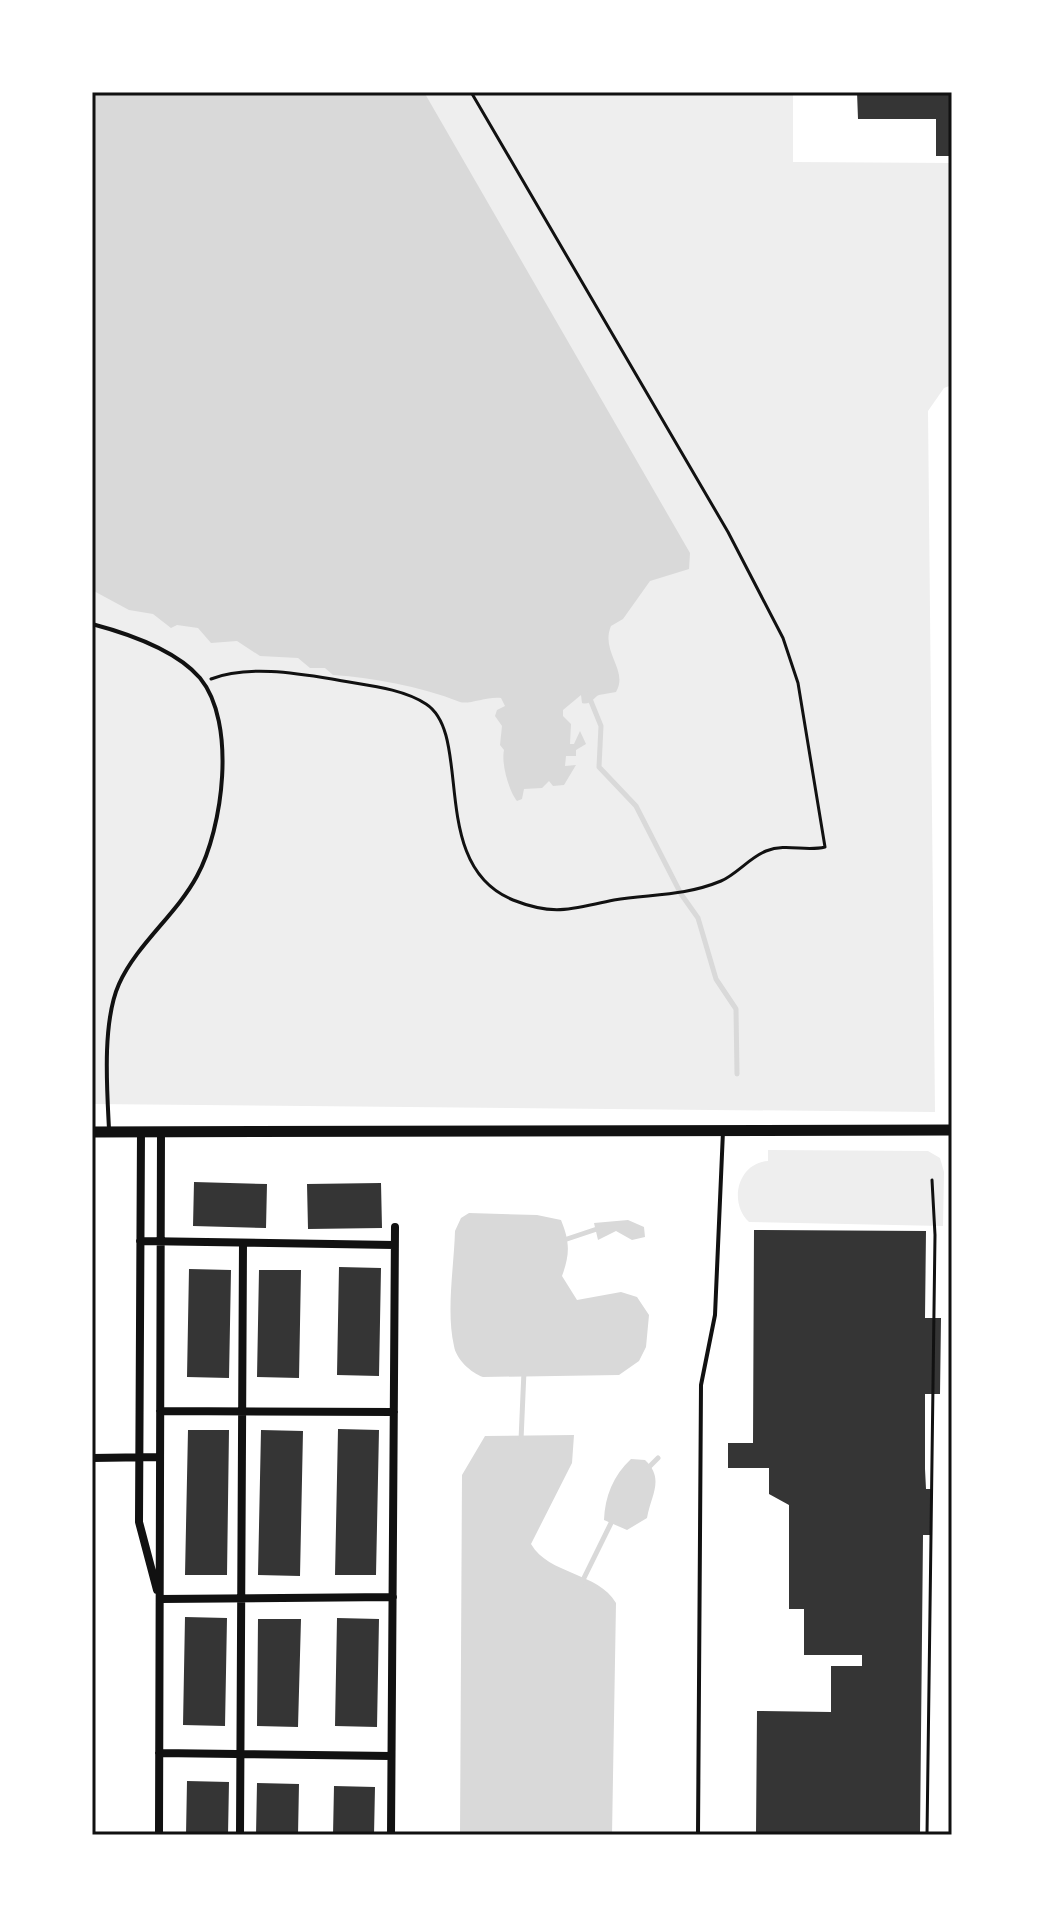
<svg xmlns="http://www.w3.org/2000/svg" width="1044" height="1927" font-family="'Fira Sans Condensed',sans-serif">
	<style>
		.green { fill: #eee }
		.water { fill: #d9d9d9 }
		.lines { fill: none; stroke-linecap: round; stroke-linejoin: round }
		.stream { stroke: #d9d9d9; stroke-width: 5 }
		.building { fill: #353535 }
		.path { stroke: #111; stroke-width: 3 }
		.service { stroke: #111; stroke-width: 4 }
		.minor { stroke: #111; stroke-width: 8 }
		.secondary { stroke: #111; stroke-width: 11 }
		.neatline { fill: none; stroke: #111; stroke-width: 3 }
	</style>
	<rect width="100%" height="100%" fill="#fff"/>
	<path class="green" d="M 92,92 L 793,92 L 793,162 L 952,163 L 952,385 L 944,388 L 928,411 L 935,1112 L 92,1104 Z
		M 768,1150 L 928,1151 L 940,1158 L 944,1172 L 943,1226 L 749,1222 C 728,1202 738,1163 768,1161 Z"/>
	<path class="water" d="M 92,92 L 424,92 L 690,553 L 689,569 L 650,581 L 623,619 L 611,626 C 600,652 629,670 616,692 L 599,695 C 594,697 590,706 582,703 L 581,695 L 563,710 L 563,716 L 571,724 L 570,744 L 574,744 L 580,731 L 586,744 L 576,750 L 576,756 L 566,756 L 565,766 L 576,765 L 564,785 L 553,786 L 549,781 L 542,788 L 524,789 L 522,799 L 517,801 C 509,791 501,764 504,750 L 500,745 L 502,726 L 495,716 L 497,710 L 505,706 L 501,698 C 488,696 468,705 460,702 C 419,686 375,678 333,675 L 325,668 L 310,668 L 298,658 L 260,656 L 237,641 L 211,643 L 198,628 L 177,625 L 171,628 L 153,614 L 129,610 L 92,590 Z
		M 469,1213 L 537,1215 L 561,1220 C 570,1242 570,1254 562,1276 L 577,1300 L 621,1292 L 637,1297 L 649,1315 L 646,1347 L 639,1361 L 619,1375 L 483,1377 C 471,1373 456,1359 454,1346 C 446,1311 454,1267 455,1231 L 461,1218 Z
		M 628,1220 L 644,1227 L 645,1237 L 632,1240 L 616,1231 L 598,1240 L 594,1223 Z
		M 574,1435 L 572,1463 L 531,1544 C 549,1575 598,1572 616,1603 L 612,1835 L 460,1835 L 462,1475 L 485,1436 Z
		M 631,1459 L 645,1460 C 665,1479 651,1495 647,1518 L 627,1530 L 604,1520 C 605,1496 613,1476 631,1459 Z"/>
	<g class="lines">
		<path class="stream" d="M 588,694 L 601,726 L 599,767 L 636,806 L 681,894 L 698,918 L 716,979 L 736,1009 L 737,1074
			M 564,1240 L 600,1228
			M 521,1440 L 524,1371
			M 648,1468 L 658,1458
			M 582,1582 L 613,1519"/>
	</g>
	<path class="building" d="M 857,92 L 952,92 L 952,156 L 936,156 L 936,119 L 858,119 Z
		M 194,1182 L 267,1184 L 266,1228 L 193,1226 Z
		M 381,1183 L 382,1228 L 308,1229 L 307,1184 Z
		M 754,1230 L 926,1231 L 925,1318 L 941,1318 L 940,1394 L 925,1394 L 925,1469 L 926,1489 L 931,1489 L 931,1535 L 923,1535 L 920,1835 L 756,1835 L 757,1711 L 831,1712 L 831,1666 L 862,1666 L 862,1655 L 804,1655 L 804,1609 L 789,1609 L 789,1505 L 769,1494 L 769,1468 L 728,1468 L 728,1443 L 753,1443 Z
		M 339,1267 L 381,1268 L 379,1376 L 337,1375 Z
		M 189,1269 L 231,1270 L 229,1378 L 187,1377 Z
		M 259,1270 L 301,1270 L 299,1378 L 257,1377 Z
		M 338,1429 L 379,1430 L 376,1575 L 335,1575 Z
		M 188,1430 L 229,1430 L 227,1575 L 185,1575 Z
		M 261,1430 L 303,1431 L 300,1576 L 258,1575 Z
		M 185,1617 L 227,1618 L 225,1726 L 183,1725 Z
		M 337,1618 L 379,1619 L 377,1727 L 335,1726 Z
		M 258,1619 L 301,1619 L 298,1727 L 257,1726 Z
		M 187,1781 L 229,1782 L 228,1835 L 186,1835 Z
		M 257,1783 L 299,1784 L 298,1835 L 256,1835 Z
		M 334,1786 L 375,1787 L 374,1835 L 333,1835 Z"/>
	<g class="lines">
		<path class="path" d="M 211,679 C 246,665 296,673 332,679 C 361,685 400,687 426,704 C 474,735 427,865 513,900 C 556,917 573,908 614,900 C 652,894 685,896 721,881 C 737,874 749,858 766,851 C 787,843 805,852 825,847 L 798,683 L 783,638 L 728,532 L 471,92
			M 927,1835 L 935,1235 L 932,1180"/>
		<path class="service" d="M 92,624 C 126,633 176,650 200,678 C 237,723 223,828 197,876 C 176,915 137,944 119,984 C 102,1022 107,1089 109,1129
			M 698,1835 L 701,1385 L 715,1315 L 723,1131"/>
		<path class="minor" d="M 141,1131 L 139,1522 L 157,1590
			M 140,1241 L 394,1245
			M 160,1411 L 394,1412
			M 92,1458 L 159,1457
			M 160,1599 L 393,1597
			M 159,1753 L 391,1756
			M 159,1835 L 161,1132
			M 240,1835 L 243,1243
			M 391,1835 L 395,1227"/>
		<path class="secondary" d="M 92,1132 L 952,1130"/>
	</g>
	<rect width="1044" height="1927" fill="none" stroke="#ffffff" stroke-width="188"/>
	<rect x="94" y="94" width="856" height="1739" class="neatline"/>
</svg>
